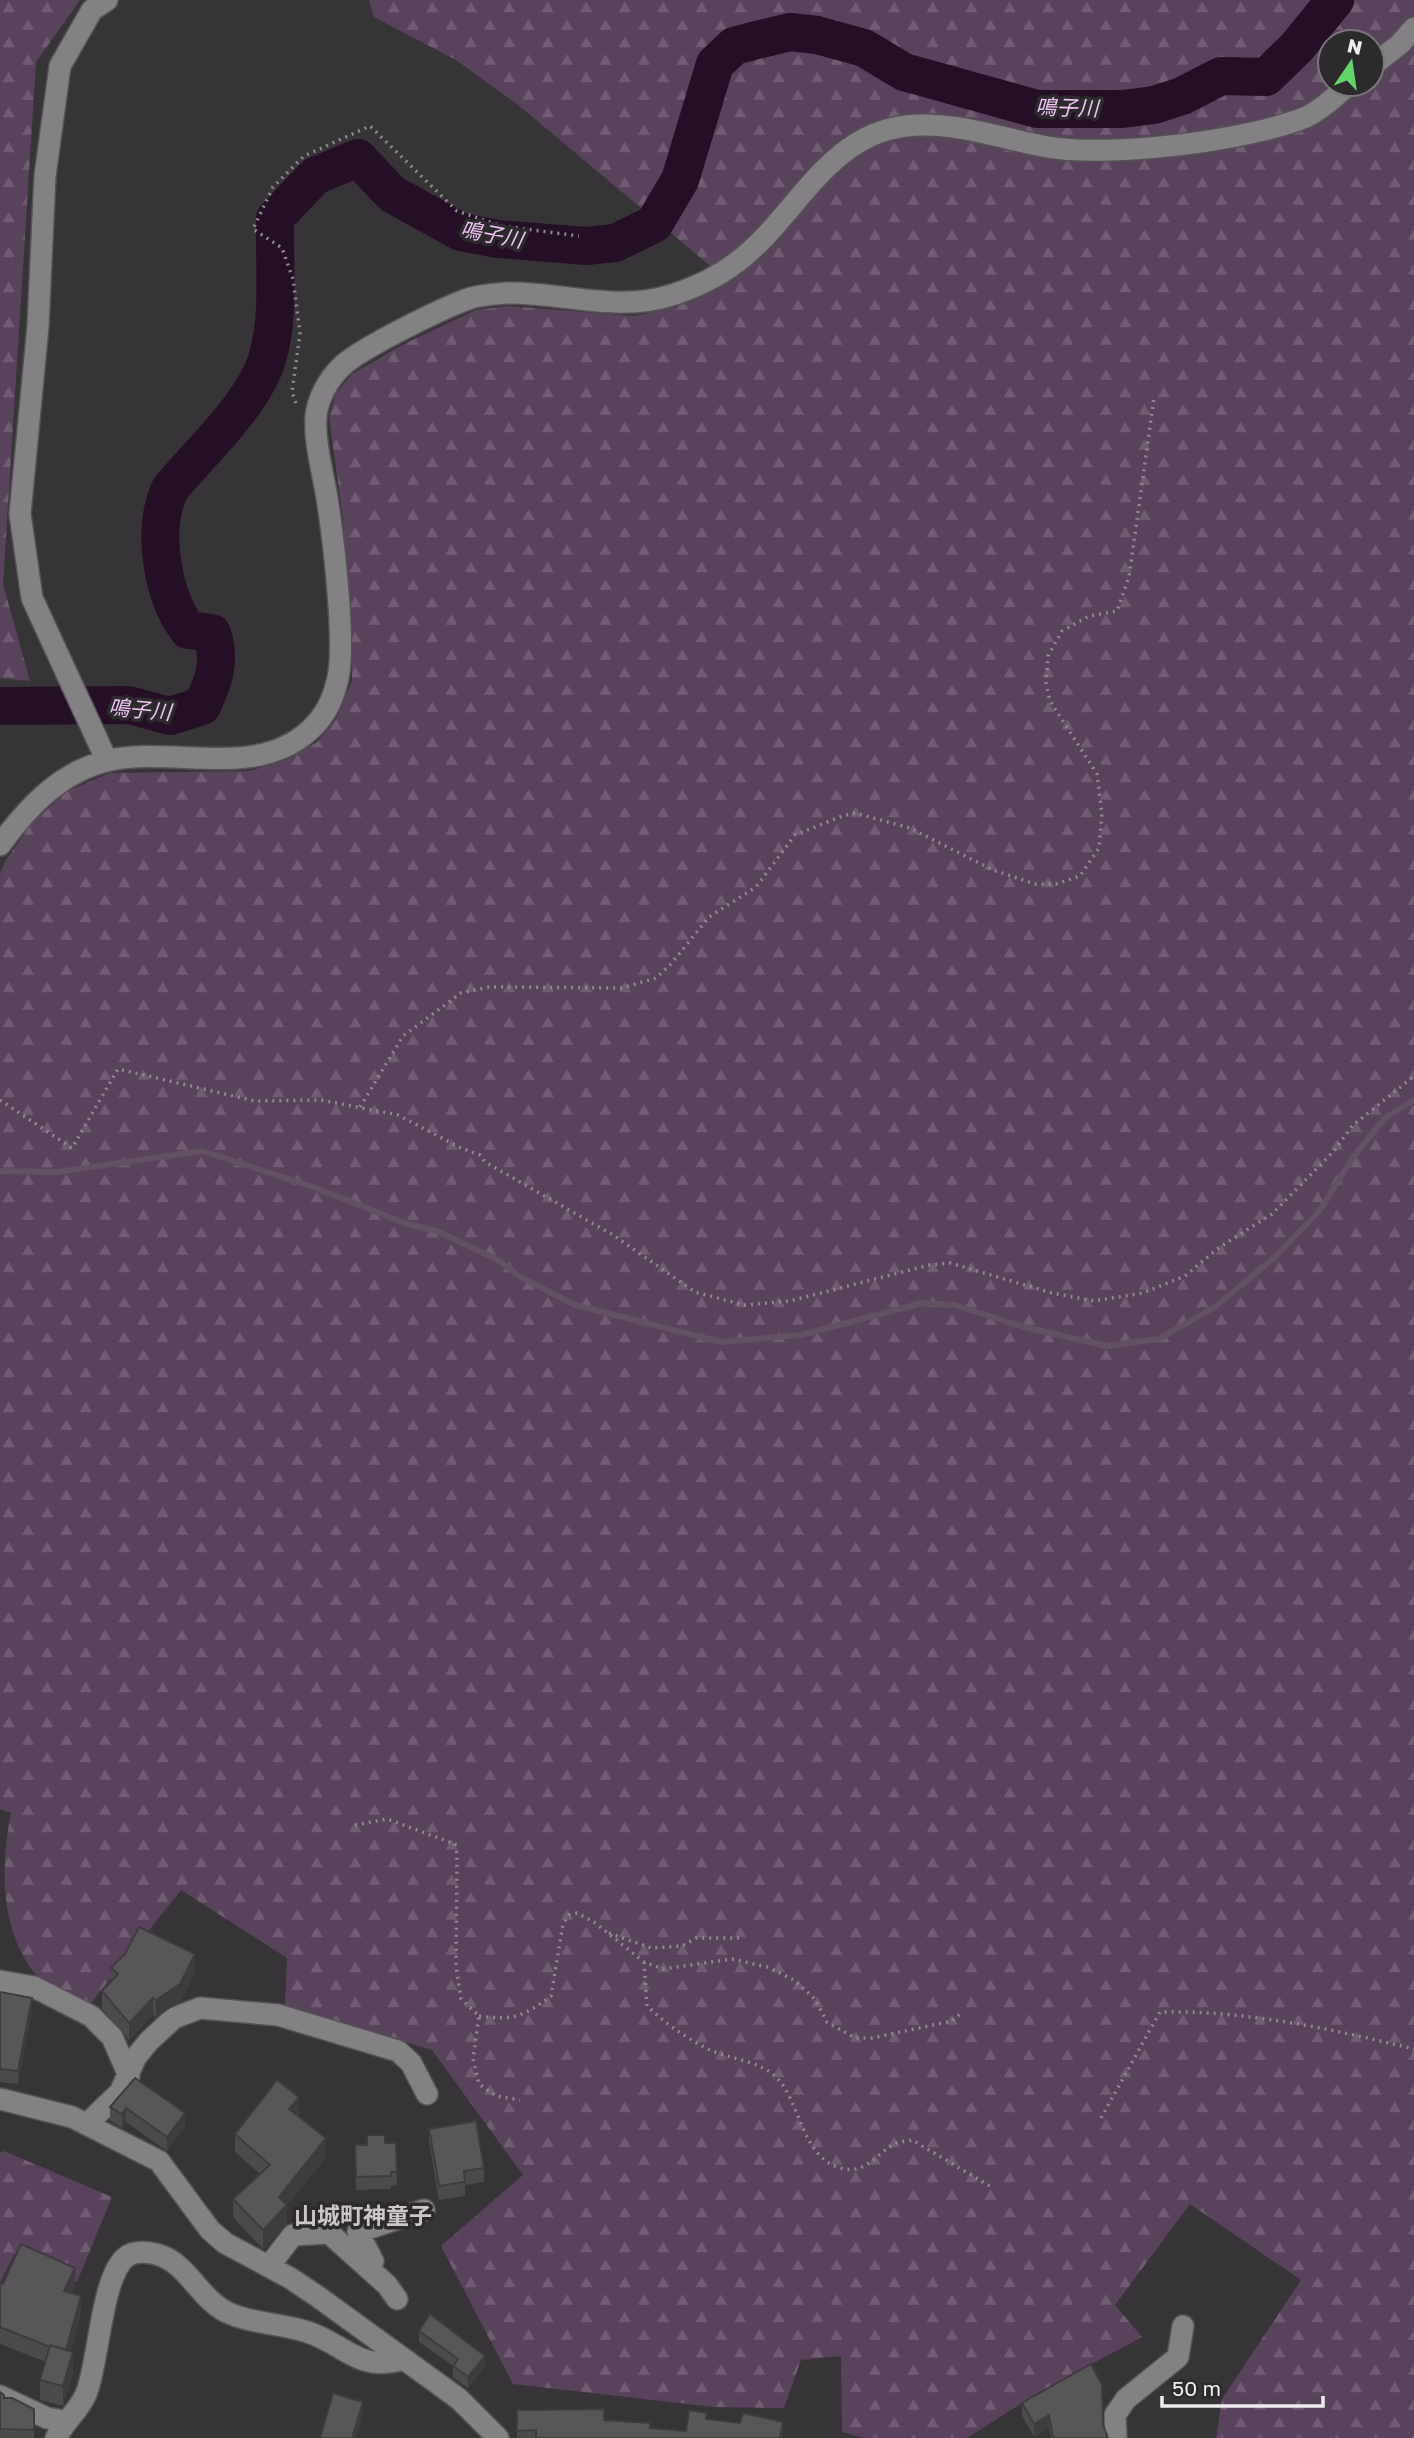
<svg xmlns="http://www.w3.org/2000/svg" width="1414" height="2438" font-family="'Golos Text','Noto Sans JP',sans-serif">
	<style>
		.forest { fill: url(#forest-firs); fill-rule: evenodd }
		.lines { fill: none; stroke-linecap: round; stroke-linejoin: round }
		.stream { stroke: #615162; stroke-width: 6 }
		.river { stroke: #240f26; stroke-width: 38 }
		.minor-casing { stroke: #545255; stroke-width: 24 }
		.path { stroke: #8e8b8e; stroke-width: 3.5; stroke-dasharray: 2 5; stroke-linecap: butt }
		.minor { stroke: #848184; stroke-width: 21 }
		.wall { fill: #4d4a4d }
		.shaded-wall { fill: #3e3c3e }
		.building { fill: #595659; stroke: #3e3c3e; stroke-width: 2 }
		.labels { text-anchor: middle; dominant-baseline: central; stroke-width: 7; stroke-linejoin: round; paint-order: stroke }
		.water-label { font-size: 21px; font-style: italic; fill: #f0c3f3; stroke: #2d2a2d }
		.quarter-label { font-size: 23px; font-weight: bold; fill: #cac6ca; stroke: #2d2a2d }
	</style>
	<defs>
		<pattern id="forest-firs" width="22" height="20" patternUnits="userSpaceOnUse" patternTransform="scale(1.75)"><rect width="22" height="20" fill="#59425b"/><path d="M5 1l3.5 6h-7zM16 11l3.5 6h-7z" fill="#715d73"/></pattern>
	</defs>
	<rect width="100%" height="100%" fill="#373437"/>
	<path class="forest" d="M 0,0 L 80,0 L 36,62 L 3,584 L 30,681 L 0,678 Z
		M 369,0 L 1414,0 L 1414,2438 L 1216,2438 L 1222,2399 L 1301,2280 L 1190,2204 L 1115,2305 L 1142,2337 L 1036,2394 L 967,2438 L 864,2438 L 842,2432 L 841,2356 L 801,2360 L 784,2408 L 714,2407 L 513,2384 L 441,2246 L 523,2175 L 432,2050 L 285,2006 L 287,1958 L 181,1890 L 87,2008 C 71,1998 51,1988 37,1976 C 0,1933 0,1867 11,1813 L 0,1809 L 0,873 L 6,860 L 31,824 L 67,791 L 110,773 L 249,771 L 286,760 L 317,742 L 336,719 L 352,681 L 352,637 L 342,511 L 329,417 L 336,393 L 352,374 L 404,344 L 476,310 L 508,306 L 634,316 L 675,307 L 716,290 L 727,280 L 517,104 L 456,60 L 374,17 ZM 1330,42 L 1372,42 L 1372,84 L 1330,84 Z
		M 4,2151 L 112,2197 L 77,2282 L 14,2254 L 0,2283 L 0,2153 Z"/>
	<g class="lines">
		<path class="stream" d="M 0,1171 L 57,1172 L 202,1151 L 316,1188 L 407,1224 L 437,1231 L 498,1260 L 520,1277 L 575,1305 L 721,1342 L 801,1335 L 922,1303 L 955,1305 L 1024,1327 L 1107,1346 L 1158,1339 L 1215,1307 L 1274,1258 L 1321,1209 L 1351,1160 L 1385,1118 L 1414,1100"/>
		<path class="river" d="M 0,706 L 129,705 L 170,716 L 202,706 C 214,681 221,661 212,633 L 188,630 C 162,595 151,529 170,489 C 200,452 253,405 267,359 C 280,319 274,261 275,218 L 315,176 L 358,158 L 392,194 L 461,232 L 498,239 L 586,246 L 615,243 L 654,224 L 680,180 L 715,64 L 734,46 L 761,39 L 790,32 L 817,35 L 864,48 L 904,72 L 1037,109 L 1122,109 L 1154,105 L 1182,96 L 1221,76 L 1266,77 L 1297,47 L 1335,0"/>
		<g class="minor-casing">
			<path id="minor" d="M 1372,66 L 1400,44 L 1414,28
				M 107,761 L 32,598 L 20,514 L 38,326 L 45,176 L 60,66 L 92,10 L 107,0
				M 0,845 C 27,808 59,773 106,761 C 171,745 257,781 311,729 C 324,717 333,699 337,682 C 347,648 333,536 327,498 C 323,473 314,442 316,416 C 318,398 328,380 341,367 C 359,349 444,307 471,298 C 481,295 496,294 507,293 C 562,292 617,313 672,295 C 694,288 719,276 737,262 C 795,219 826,135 906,126 C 953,121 996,137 1042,146 C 1103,159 1248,141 1306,117 C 1322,110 1336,95 1350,84
				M 0,1981 L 34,1987 L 91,2016 L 112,2037 L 129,2076
				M 0,2099 L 72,2117 L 159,2161 L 210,2230 L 225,2243 L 290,2278 L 317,2296 L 459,2399 L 498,2438
				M 87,2124 L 120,2092 L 136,2057 L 149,2041 L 174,2018 L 200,2008 L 278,2015 L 398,2051 L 411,2063 L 427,2094
				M 269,2266 L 293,2235 L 329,2233 L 387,2285 L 397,2299
				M 369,2269 L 373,2261 L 358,2232 L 424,2210
				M 0,2396 L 47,2418 L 64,2421
				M 56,2438 C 64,2422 80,2409 86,2394 C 99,2363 101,2277 126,2257 C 135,2250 152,2252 162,2256 C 190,2267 201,2302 231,2314 C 256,2325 287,2323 313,2334 C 348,2348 361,2371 401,2360
				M 1116,2438 L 1115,2415 L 1126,2399 L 1178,2357 L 1183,2326"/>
		</g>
		<path class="path" d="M 296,403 L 292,392 L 300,333 L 293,279 L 282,248 L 253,229 L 273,187 L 304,156 L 370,126 L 457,211 L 502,226 L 579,236
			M 0,1100 L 72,1148 L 118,1069 L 255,1101 L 321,1100 L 398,1115 L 461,1148 L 480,1155 L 485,1162 L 613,1235 L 695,1292 L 744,1305 L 790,1301 L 929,1265 L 950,1263 L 1052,1293 L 1094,1301 L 1143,1293 L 1185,1276 L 1217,1249 L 1272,1214 L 1334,1151 L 1352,1126 L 1414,1076
			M 360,1107 L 403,1036 L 461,993 L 489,987 L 622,988 L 656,978 L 671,964 L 709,917 L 756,887 L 795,835 L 842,816 L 855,813 L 910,828 L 993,870 L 1035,884 L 1056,884 L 1080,876 L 1099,848 L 1102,814 L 1097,774 L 1050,701 L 1046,683 L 1048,656 L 1062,631 L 1089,616 L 1117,611 L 1129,577 L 1154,398
			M 355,1825 L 387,1819 L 455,1844 L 457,1854 L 456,1965 L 461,1999 L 479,2016 L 473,2059 L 479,2084 L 496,2096 L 520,2100
			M 609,1933 L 651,1948 L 682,1946 L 696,1938 L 739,1938
			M 644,1962 L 647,2006 C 665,2023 686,2038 708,2049 C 729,2059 761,2061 777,2078 C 801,2103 801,2156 840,2168 C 865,2176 878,2152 896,2143 C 901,2141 908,2141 912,2140 L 990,2186
			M 479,2016 C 514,2021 524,2016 551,1996 L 563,1924 L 569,1915 L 577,1913 L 594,1922 L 644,1962 L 663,1969 L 732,1959 L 767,1967 L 794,1980 L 815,1999 L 827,2022 L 855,2038 L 872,2038 L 952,2021 L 961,2013
			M 1101,2118 L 1160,2012 C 1244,2010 1332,2029 1414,2049"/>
		<use href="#minor" class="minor"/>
	</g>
	<path class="wall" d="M 111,1968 L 195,1972 L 180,2002 L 156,2017 L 153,2015 L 129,2040 L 102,2009 L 102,1991 L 111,1981 Z
		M 0,1992 L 32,2012 L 18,2084 L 0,2082 Z
		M 135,2078 L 185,2127 L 167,2151 L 126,2122 L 122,2128 L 110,2120 L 110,2107 Z
		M 298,2116 L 326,2157 L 287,2206 L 287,2224 L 263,2249 L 233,2217 L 233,2199 L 260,2174 L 235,2152 L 235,2134 Z
		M 429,2129 L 484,2168 L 484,2182 L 465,2185 L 465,2196 L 439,2200 L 429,2142 Z
		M 396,2143 L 397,2185 L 391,2186 L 391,2189 L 356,2190 L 355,2145 Z
		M 0,2284 L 75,2285 L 71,2293 L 81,2313 L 71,2351 L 73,2372 L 63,2406 L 40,2400 L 40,2380 L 46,2362 L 0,2344 Z
		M 419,2331 L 485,2367 L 468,2388 L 453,2377 L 453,2366 L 419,2342 Z
		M 0,2392 L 4,2398 L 34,2409 L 34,2438 L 0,2438 Z
		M 1022,2403 L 1103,2425 L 1108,2438 L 1051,2438 L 1049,2428 L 1034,2437 L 1022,2416 Z
		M 517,2410 L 604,2420 L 650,2428 L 686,2431 L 707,2419 L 783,2438 L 517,2438 Z"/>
	<path class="shaded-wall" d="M 195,1954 L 195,1972 L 180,2002 L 156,2017 L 156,2000 Z
		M 32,1998 L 32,2012 L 18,2084 L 18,2071 Z
		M 153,1998 L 153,2015 L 129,2040 L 129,2023 Z
		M 299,2097 L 299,2116 L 289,2127 L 289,2109 Z
		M 126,2108 L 126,2122 L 122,2128 L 122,2114 Z
		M 185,2113 L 185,2127 L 167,2151 L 167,2137 Z
		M 326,2138 L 326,2157 L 287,2206 L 287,2224 L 263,2249 L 263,2230 L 279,2197 Z
		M 75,2268 L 75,2285 L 64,2308 L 64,2291 Z
		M 81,2296 L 81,2313 L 66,2369 L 66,2353 Z
		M 73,2352 L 73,2372 L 63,2406 L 63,2386 Z
		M 485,2356 L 485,2367 L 468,2388 L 468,2377 Z
		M 363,2402 L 363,2415 L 356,2438 L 352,2438 Z
		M 1049,2415 L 1049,2428 L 1034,2437 L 1034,2424 Z
		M 783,2422 L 783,2438 L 780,2438 Z"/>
	<path class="building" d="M 139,1927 L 195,1954 L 180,1984 L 156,2000 L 153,1998 L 129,2023 L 102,1991 L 118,1974 L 111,1968 L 125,1954 Z
		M 0,1992 L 32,1998 L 18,2071 L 0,2069 Z
		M 135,2078 L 185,2113 L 167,2137 L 126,2108 L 122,2114 L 110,2107 Z
		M 277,2080 L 299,2097 L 289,2109 L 326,2138 L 279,2197 L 287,2205 L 263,2230 L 233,2199 L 270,2165 L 235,2134 Z
		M 476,2121 L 484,2168 L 464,2171 L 465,2182 L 439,2186 L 429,2129 Z
		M 367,2135 L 385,2135 L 385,2143 L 396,2143 L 397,2172 L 391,2172 L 391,2176 L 356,2177 L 355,2145 L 367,2145 Z
		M 21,2244 L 75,2268 L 64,2291 L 81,2296 L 66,2350 L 50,2345 L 50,2347 L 0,2327 L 0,2284 L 3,2284 Z
		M 430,2314 L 485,2356 L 468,2377 L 453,2366 L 458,2359 L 419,2331 Z
		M 50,2345 L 73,2352 L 63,2386 L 40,2380 Z
		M 1091,2364 L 1102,2385 L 1103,2425 L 1108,2438 L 1053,2438 L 1049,2415 L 1034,2424 L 1022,2403 Z
		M 0,2392 L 4,2395 L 4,2398 L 12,2398 L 34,2409 L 34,2430 L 0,2429 Z
		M 333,2393 L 363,2402 L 352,2438 L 320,2438 Z
		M 604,2409 L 604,2420 L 650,2423 L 650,2428 L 686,2431 L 689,2410 L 707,2413 L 706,2419 L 740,2423 L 743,2413 L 783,2422 L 780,2438 L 536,2438 L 536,2430 L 517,2431 L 517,2410 Z"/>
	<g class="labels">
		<g class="water-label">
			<text transform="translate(1067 107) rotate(2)">鳴子川</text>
			<text transform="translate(492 234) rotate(11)">鳴子川</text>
			<text transform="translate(140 709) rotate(5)">鳴子川</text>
		</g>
		<g class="quarter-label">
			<text x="363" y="2215">山城町神童子</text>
		</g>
	</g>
	<g transform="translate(1351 63) rotate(13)"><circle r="33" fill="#2d2a2d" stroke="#7a787a" stroke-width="2"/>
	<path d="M0-5L12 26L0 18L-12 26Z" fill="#64d468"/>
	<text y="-10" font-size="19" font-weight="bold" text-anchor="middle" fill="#eeecee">N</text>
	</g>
	<path d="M1162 2396v10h161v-10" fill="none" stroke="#eeecee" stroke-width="3.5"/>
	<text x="1172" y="2396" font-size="21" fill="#eeecee" stroke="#2d2a2d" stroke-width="5" paint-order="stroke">50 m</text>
</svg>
